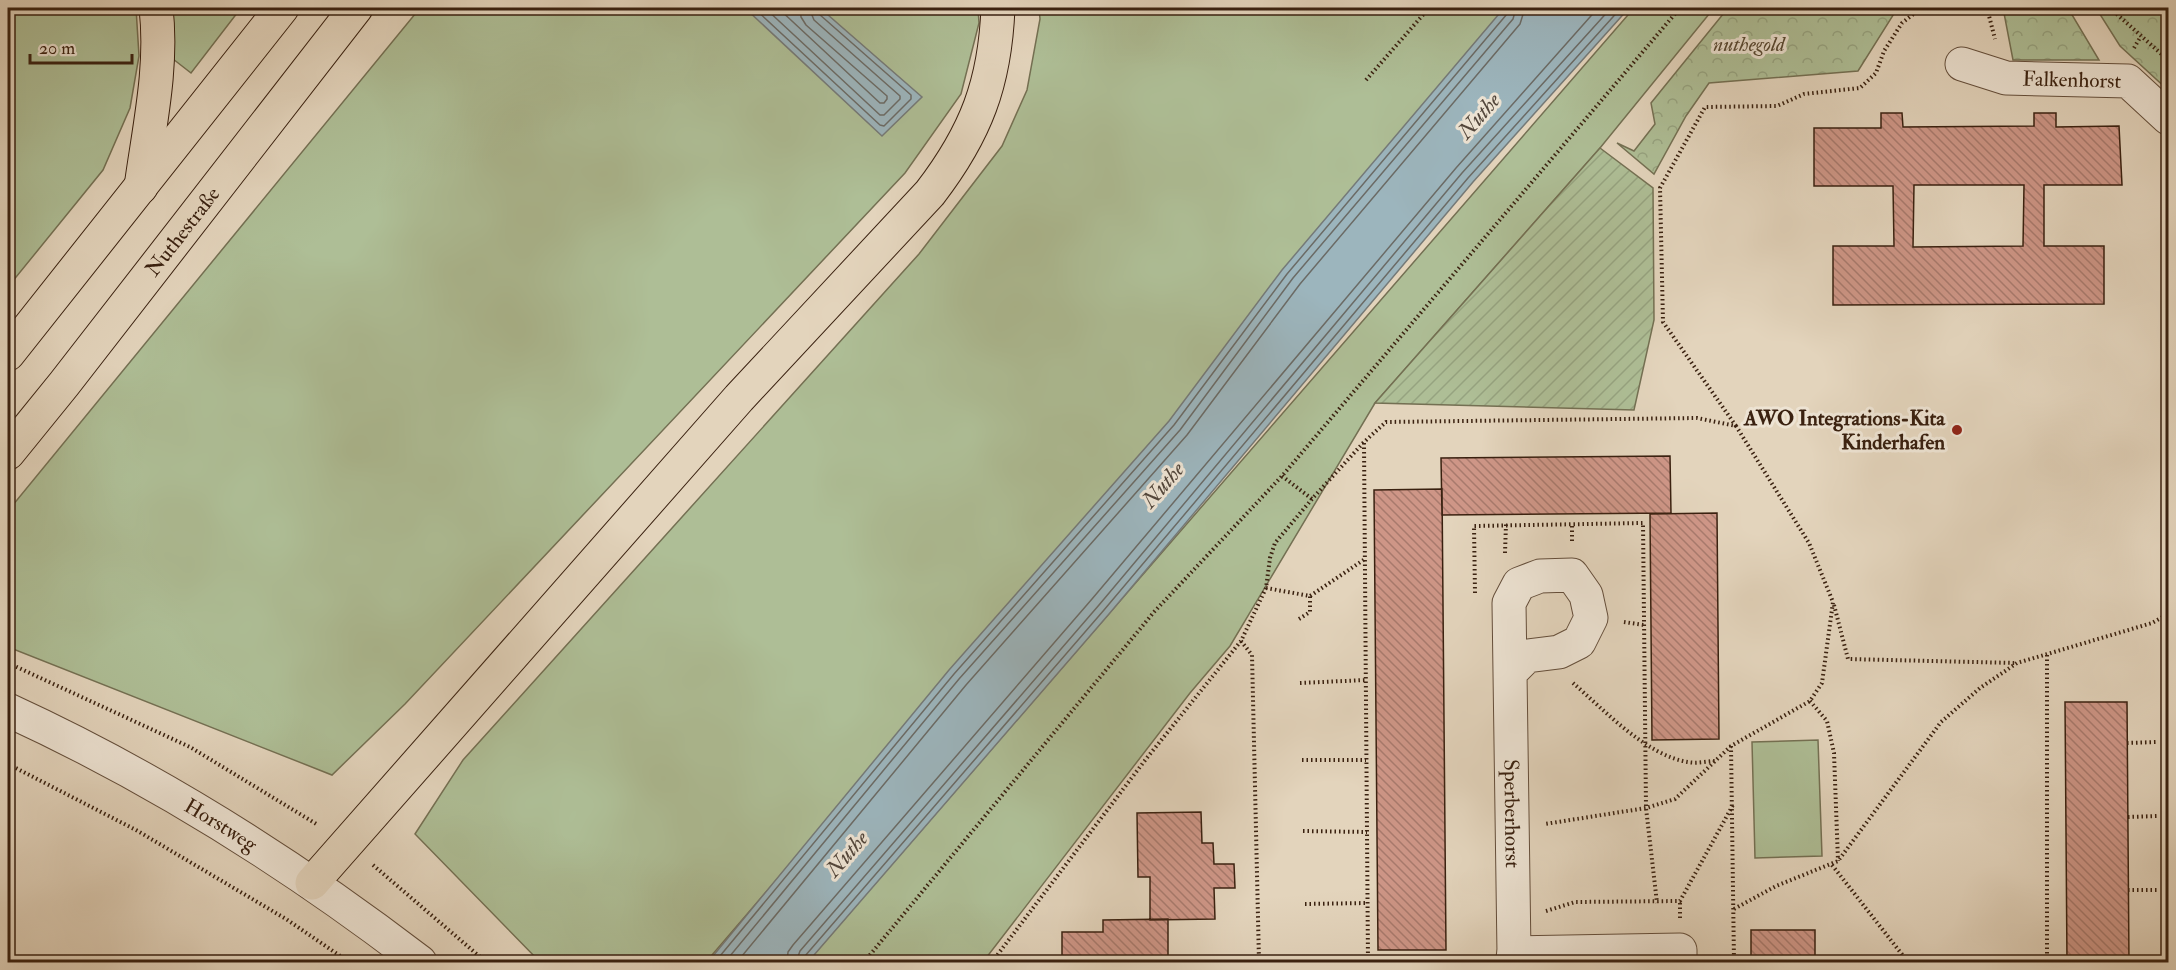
<svg xmlns="http://www.w3.org/2000/svg" width="2176" height="970" font-family="'IM FELL Double Pica',serif">
	<style>
		.grass { fill: #aebe96; stroke: #747053; stroke-width: 1.5 }
		.park { fill: url(#park-crowns); stroke: #747053; stroke-width: 1.5 }
		.garden { fill: url(#garden-furrows); stroke: #747053; stroke-width: 1.5 }
		.water { fill: #9cb5bd; stroke: #757a78; stroke-width: 1.5 }
		.lines { fill: none; stroke-linecap: round; stroke-linejoin: round }
		.shore { stroke: #6b6b66; stroke-width: 1.5 }
		.building { fill: url(#building-back-hatch); stroke: #3a2110; stroke-width: 1.5; fill-rule: evenodd }
		.minor-casing { stroke: #644e3b; stroke-width: 35 }
		.highway-casing { stroke: #3a2110; stroke-width: 35 }
		.path { stroke: #3a2110; stroke-width: 4; stroke-dasharray: 1.5 3; stroke-linecap: butt }
		.minor { stroke: #ede3d3; stroke-width: 33 }
		.highway { stroke: #e3d4bc; stroke-width: 33 }
		.poi-dot { fill: #8f2418; stroke: #ede3d3; stroke-width: 2 }
		.labels { text-anchor: middle; dominant-baseline: central; stroke-width: 6; stroke-linejoin: round; paint-order: stroke }
		.park-label { font-size: 21px; font-style: italic; fill: #574832; stroke: #ede3d3 }
		.street-label { font-size: 21px; fill: #3a2110; stroke: #ede3d3 }
		.poi-label { font-size: 21px; font-weight: bold; fill: #3a2110; stroke: #ede3d3; text-anchor: end }
		.water-label { font-size: 22px; font-style: italic; fill: #52463b; stroke: #ede3d3 }
	</style>
	<defs>
		<pattern id="park-crowns" width="20" height="18" patternUnits="userSpaceOnUse" patternTransform="scale(1.5)"><rect width="20" height="18" fill="#aebe96"/><path d="M2 6a3 3 0 1 1 6 0M12 15a3 3 0 1 1 6 0" fill="none" stroke="#96a380"/></pattern>
		<pattern id="garden-furrows" width="10" height="10" patternUnits="userSpaceOnUse" patternTransform="scale(1.5)"><rect width="10" height="10" fill="#aebe96"/><path d="M-1 1l2-2M0 10L10 0M9 11l2-2" fill="none" stroke="#96a380"/></pattern>
		<pattern id="building-back-hatch" width="6" height="6" patternUnits="userSpaceOnUse" patternTransform="scale(1.5)"><rect width="6" height="6" fill="#ce9687"/><path d="M-1 5l2 2M0 0l6 6M5-1l2 2" fill="none" stroke="#a87a6d"/></pattern>
	</defs>
	<rect width="100%" height="100%" fill="#e3d4bc"/>
	<filter id="stains"><feTurbulence type="fractalNoise" baseFrequency=".00333" numOctaves="4"/><feColorMatrix values="0 0 0 0 .2 0 0 0 0 .09 0 0 0 0 .02 0 0 0 .5 -.17"/></filter>
	<radialGradient id="worn" r=".72"><stop offset=".6" stop-color="#630" stop-opacity="0"/><stop offset="1" stop-color="#630" stop-opacity=".3"/></radialGradient>
	<path class="grass" d="M 8,8 L 136,8 L 139,56 L 130,108 L 103,170 L 8,287 Z
		M 172,8 L 241,8 L 191,73 L 173,59 Z
		M 420,8 L 978,8 L 979,23 L 961,94 L 905,173 L 405,704 L 332,775 L 8,647 L 8,511 Z
		M 1039,8 L 1524,8 L 706,962 L 540,962 L 415,834 L 463,760 L 919,254 L 1002,146 L 1027,90 L 1040,19 Z
		M 1634,8 L 1714,8 L 1600,148 L 1375,403 L 1230,646 L 1190,693 L 983,962 L 807,962 Z
		M 1818,740 L 1822,856 L 1755,858 L 1752,742 Z"/>
	<path class="park" d="M 1728,8 L 1903,8 L 1895,12 L 1858,71 L 1709,83 L 1686,116 L 1654,174 L 1617,143 L 1634,151 L 1655,124 L 1651,103 Z
		M 2003,8 L 2068,8 L 2099,60 L 2013,60 Z
		M 2096,8 L 2168,8 L 2168,90 L 2120,46 Z"/>
	<path class="garden" d="M 1600,148 L 1653,188 L 1654,320 L 1634,410 L 1375,403 Z"/>
	<path class="water" d="M 745,8 L 820,8 L 922,97 L 882,136 Z
		M 1504,8 L 1629,8 L 1473,182 L 1109,614 L 808,962 L 708,962 L 949,670 L 1169,421 L 1282,270 Z"/>
	<g class="lines">
		<path class="shore" d="M 754,8 L 880,125 L 884,126 L 911,99 L 911,95 L 819,14 L 817,8
			M 765,8 L 880,115 L 884,115 L 900,99 L 900,96 L 814,20 L 809,8
			M 778,8 L 880,103 L 884,103 L 887,99 L 887,96 L 806,25 L 801,17 L 800,8
			M 715,962 L 954,674 L 1174,425 L 1287,274 L 1507,14 L 1508,8
			M 725,962 L 959,679 L 1180,430 L 1293,278 L 1513,19 L 1516,8
			M 737,962 L 966,685 L 1187,435 L 1300,284 L 1520,24 L 1525,8
			M 787,962 L 788,952 L 793,945 L 1092,599 L 1456,168 L 1598,8
			M 796,962 L 800,951 L 1099,605 L 1462,173 L 1611,8
			M 803,962 L 805,956 L 1104,610 L 1468,178 L 1621,8"/>
	</g>
	<path class="building" d="M 1881,113 L 1902,113 L 1903,127 L 2034,126 L 2034,113 L 2056,113 L 2056,127 L 2119,126 L 2122,185 L 2044,185 L 2044,246 L 2104,246 L 2104,304 L 1833,305 L 1833,246 L 1894,246 L 1893,186 L 1814,186 L 1814,128 L 1881,128 ZM 1914,185 L 2024,185 L 2023,246 L 1913,247 Z
		M 1670,456 L 1671,513 L 1442,515 L 1441,458 Z
		M 1442,489 L 1446,950 L 1378,950 L 1374,490 Z
		M 1717,513 L 1719,739 L 1652,740 L 1650,514 Z
		M 2065,702 L 2127,702 L 2129,962 L 2067,962 Z
		M 1201,812 L 1202,843 L 1213,843 L 1214,864 L 1234,864 L 1235,888 L 1214,888 L 1215,919 L 1150,920 L 1150,877 L 1138,877 L 1137,813 Z
		M 1168,919 L 1168,962 L 1062,962 L 1062,932 L 1103,932 L 1103,920 Z
		M 1751,930 L 1815,930 L 1815,962 L 1751,962 Z"/>
	<g class="lines">
		<g class="minor-casing">
			<g id="minor">
				<path id="s1" d="M 1962,64 L 2006,78 L 2128,81 L 2168,118"/>
				<path id="s2" d="M 1510,673 L 1527,656 L 1559,652 L 1579,642 L 1591,618 L 1586,595 L 1572,575 L 1540,576 L 1519,584 L 1509,603 L 1514,953"/>
				<path id="s3" d="M 8,710 C 154,777 292,864 420,962"/>
				<path d="M 1512,962 L 1514,953 L 1680,950 L 1680,962"/>
			</g>
		</g>
		<g class="highway-casing">
			<g id="highway">
				<path d="M 141,187 C 149,128 163,67 156,8"/>
				<path d="M 8,354 L 282,8"/>
				<path id="s4" d="M 8,453 L 64,384 L 356,8"/>
				<path d="M 312,883 L 739,398 L 930,193 C 976,133 995,83 998,8"/>
			</g>
		</g>
		<path class="path" d="M 1987,8 L 1995,39
			M 2110,8 L 2168,60
			M 2134,48 L 2141,36
			M 1366,80 L 1429,8
			M 1736,426 L 1663,322 L 1660,188 L 1705,107 L 1777,106 L 1804,94 L 1860,88 L 1876,73 L 1884,51 L 1902,23 L 1921,8
			M 1364,443 L 1368,962
			M 1282,476 L 1312,499
			M 1572,541 L 1572,524
			M 1505,553 L 1506,524
			M 1266,588 L 1310,596 L 1365,559
			M 1475,593 L 1474,526 L 1643,523 L 1646,808 L 1657,903
			M 1834,605 L 1848,659 L 2016,663
			M 1299,619 L 1310,612 L 1310,596
			M 1624,622 L 1644,625
			M 1241,641 L 1252,655 L 1259,962
			M 2047,655 L 2047,962
			M 8,663 L 190,747 L 318,825
			M 1300,683 L 1366,680
			M 1573,683 C 1604,710 1647,756 1688,762 C 1697,764 1707,761 1716,761
			M 1810,701 L 1827,721 L 1834,753 L 1838,861
			M 2127,743 L 2156,742
			M 1731,746 L 1734,962
			M 1302,760 L 1366,760
			M 8,764 L 136,830 L 286,919 L 349,962
			M 2128,817 L 2157,816
			M 1303,831 L 1367,832
			M 373,865 L 486,962
			M 1832,865 L 1908,962
			M 2128,890 L 2157,890
			M 1305,904 L 1367,903
			M 1734,909 L 1776,886 L 1838,861 L 1941,722 L 1980,688 L 2017,663 L 2152,623 L 2168,614
			M 1546,911 L 1575,902 L 1680,901 L 1733,805
			M 1680,918 L 1680,902
			M 864,962 L 1154,612 L 1282,476 L 1680,8
			M 992,962 L 1146,759 L 1241,641 L 1266,588 L 1270,558 L 1275,543 L 1312,499 L 1364,442 L 1386,422 L 1697,418 L 1736,426 L 1809,543 L 1833,602 L 1822,683 L 1810,701 L 1731,746 L 1675,799 L 1646,808 L 1545,824"/>
		<use href="#minor" class="minor"/>
		<use href="#highway" class="highway"/>
	</g>
	<circle class="poi-dot" cx="1957" cy="430" r="6"/>
	<g class="labels">
		<g class="park-label">
			<text x="1749" y="44">nuthegold</text>
		</g>
		<g class="street-label">
			<text stroke="none"><textPath href="#s1" startOffset="112">Falkenhorst</textPath></text>
			<text stroke="none"><textPath href="#s4" startOffset="282">Nuthestraße</textPath></text>
			<text stroke="none"><textPath href="#s2" startOffset="440">Sperberhorst</textPath></text>
			<text stroke="none"><textPath href="#s3" startOffset="242">Horstweg</textPath></text>
		</g>
		<g class="poi-label">
			<text x="1945" y="418">AWO Integrations-Kita<tspan x="1945" dy="24">Kinderhafen</tspan></text>
		</g>
		<g class="water-label">
			<text transform="translate(1479 116) rotate(-49)">Nuthe</text>
			<text transform="translate(1163 485) rotate(-49)">Nuthe</text>
			<text transform="translate(847 854) rotate(-49)">Nuthe</text>
		</g>
	</g>
	<rect width="2176" height="970" fill="none" stroke="#e3d4bc" stroke-width="30"/>
	<rect x="9" y="9" width="2158" height="952" fill="none" stroke="#3a2110" stroke-width="3"/>
	<rect x="15" y="15" width="2146" height="940" fill="none" stroke="#3a2110" stroke-width="1.5"/>
	<path d="M30 54v9h102v-9" fill="none" stroke="#3a2110" stroke-width="3"/>
	<text x="39" y="54" font-size="18" fill="#3a2110" stroke="#ede3d3" stroke-width="4.5" paint-order="stroke">20 m</text>
	<rect width="100%" height="100%" filter="url(#stains)"/>
	<rect width="100%" height="100%" fill="url(#worn)"/>
</svg>
